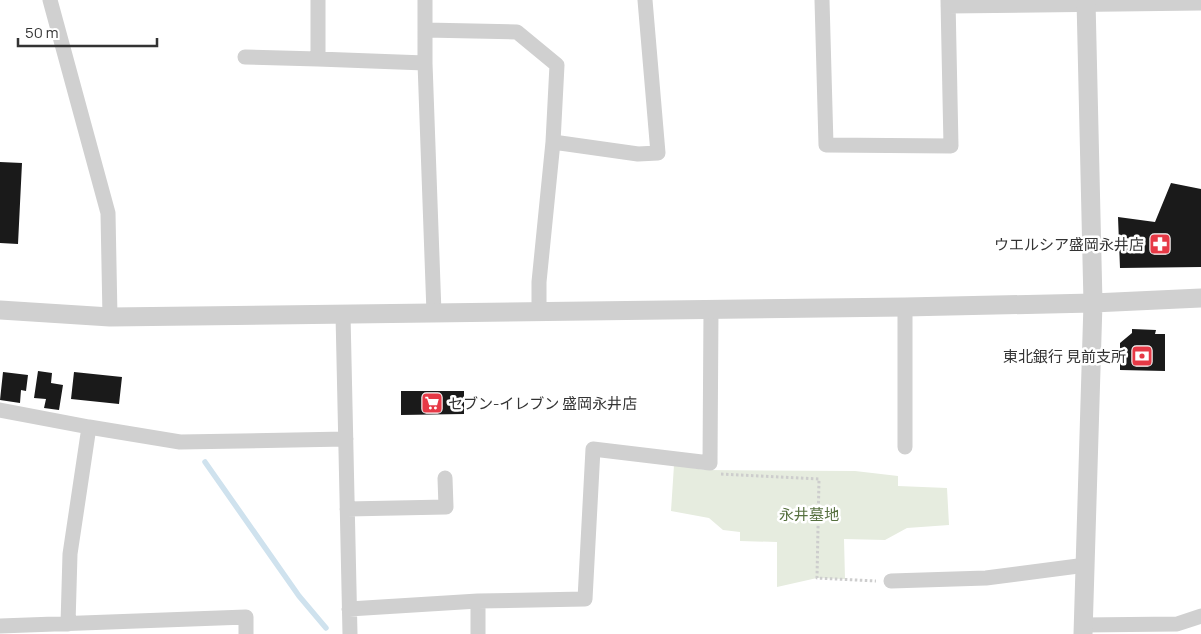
<svg xmlns="http://www.w3.org/2000/svg" width="1201" height="634" font-family="Manrope,'Noto Sans JP',sans-serif">
	<style>
		.green { fill: #e6ecdf }
		.lines { fill: none; stroke-linecap: round; stroke-linejoin: round }
		.stream { stroke: #cfe2ee; stroke-width: 5.5 }
		.building { fill: #1a1a1a }
		.path { stroke: #cdcdcd; stroke-width: 3; stroke-dasharray: 2.5 2.5; stroke-linecap: butt }
		.minor { stroke: #d0d0d0; stroke-width: 15 }
		.tertiary { stroke: #d0d0d0; stroke-width: 19 }
		.labels { text-anchor: middle; dominant-baseline: central; stroke-width: 5; stroke-linejoin: round; paint-order: stroke }
		.poi-label { font-size: 15px; fill: #333; stroke: #fff; text-anchor: end }
		.park-label { font-size: 15px; fill: #56703f; stroke: #fff }
	</style>
	<rect width="100%" height="100%" fill="#fff"/>
	<path class="green" d="M 674,465 L 705,470 L 855,471 L 898,476 L 898,486 L 947,488 L 949,525 L 907,528 L 885,540 L 844,539 L 845,579 L 817,578 L 777,587 L 777,542 L 740,541 L 740,532 L 723,530 L 709,518 L 671,511 Z"/>
	<g class="lines">
		<path class="stream" d="M 205,462 L 299,596 L 326,628"/>
	</g>
	<path class="building" d="M 0,162 L 22,163 L 18,244 L 0,243 Z
		M 1171,183 L 1201,189 L 1201,267 L 1120,268 L 1118,217 L 1155,222 Z
		M 1132,329 L 1156,330 L 1155,334 L 1165,334 L 1165,371 L 1120,370 L 1120,343 L 1132,333 Z
		M 38,371 L 52,373 L 51,383 L 63,385 L 59,410 L 44,408 L 46,399 L 34,398 Z
		M 3,372 L 28,375 L 26,391 L 21,390 L 20,403 L 0,400 Z
		M 74,372 L 122,377 L 119,404 L 71,399 Z
		M 401,391 L 464,391 L 464,414 L 401,415 Z"/>
	<g class="lines">
		<path class="path" d="M 721,474 L 819,479 L 817,578 L 876,581"/>
		<path class="minor" d="M 50,0 L 108,213 L 110,317
			M 318,0 L 318,59 L 425,63
			M 425,0 L 425,63 L 434,313
			M 822,0 L 826,145 L 951,146 L 948,0
			M 948,6 L 1201,3
			M 425,30 L 517,32 L 557,65 L 553,142
			M 245,57 L 318,59
			M 539,311 L 539,282 L 553,142 L 638,154 L 658,153 L 645,0
			M 343,314 L 350,634
			M 0,410 L 89,427 L 70,554 L 68,624
			M 89,427 L 180,442 L 346,439
			M 905,447 L 905,307
			M 347,509 L 446,507 L 445,478
			M 891,581 L 986,578 L 1086,565
			M 478,601 L 478,634
			M 349,609 L 478,601 L 585,599 L 593,449 L 710,463 L 711,309
			M 1083,625 L 1177,624 L 1201,616
			M 0,626 L 246,617 L 246,634"/>
		<path class="tertiary" d="M 0,310 L 110,317 L 905,307 L 1093,303 L 1201,298
			M 1083,634 L 1093,303 L 1086,0"/>
	</g>
	<defs>
		<g id="pharmacy-square" transform="scale(1.125)"><rect x="-9" y="-9" width="18" height="18" rx="4" fill="#e63946" stroke="#fff"/><path d="M-2-6h4v4h4v4h-4v4h-4v-4h-4v-4h4Z" fill="#fff"/></g>
		<g id="bank-square" transform="scale(1.125)"><rect x="-9" y="-9" width="18" height="18" rx="4" fill="#e63946" stroke="#fff"/><path d="M-6-4H6V4H-6ZM0-2.3a2.3 2.3 0 1 0 0 4.6a2.3 2.3 0 1 0 0-4.6Z" fill="#fff"/></g>
		<g id="supermarket-square" transform="scale(1.125)"><rect x="-9" y="-9" width="18" height="18" rx="4" fill="#e63946" stroke="#fff"/><path d="M-6-5.5h2.5l.6 2H6L4.5 2H-2.5L-4.4-4H-6ZM-1.5 3.2a1.3 1.3 0 1 0 .1 0ZM3 3.2a1.3 1.3 0 1 0 .1 0Z" fill="#fff"/></g>
	</defs>
	<g fill-rule="evenodd">
		<use href="#pharmacy-square" x="1160" y="244"/>
		<use href="#bank-square" x="1142" y="356"/>
		<use href="#supermarket-square" x="432" y="403"/>
	</g>
	<g class="labels">
		<g class="poi-label">
			<text x="1144" y="244">ウエルシア盛岡永井店</text>
			<text x="1126" y="356">東北銀行 見前支所</text>
			<text x="448" y="403" text-anchor="start">セブン-イレブン 盛岡永井店</text>
		</g>
		<g class="park-label">
			<text x="809" y="514">永井墓地</text>
		</g>
	</g>
	<path d="M18 38v8h139v-8" fill="none" stroke="#333333" stroke-width="2.5"/>
	<text x="25" y="38" font-size="15" fill="#333333" stroke="#ffffff" stroke-width="4" paint-order="stroke">50 m</text>
</svg>
